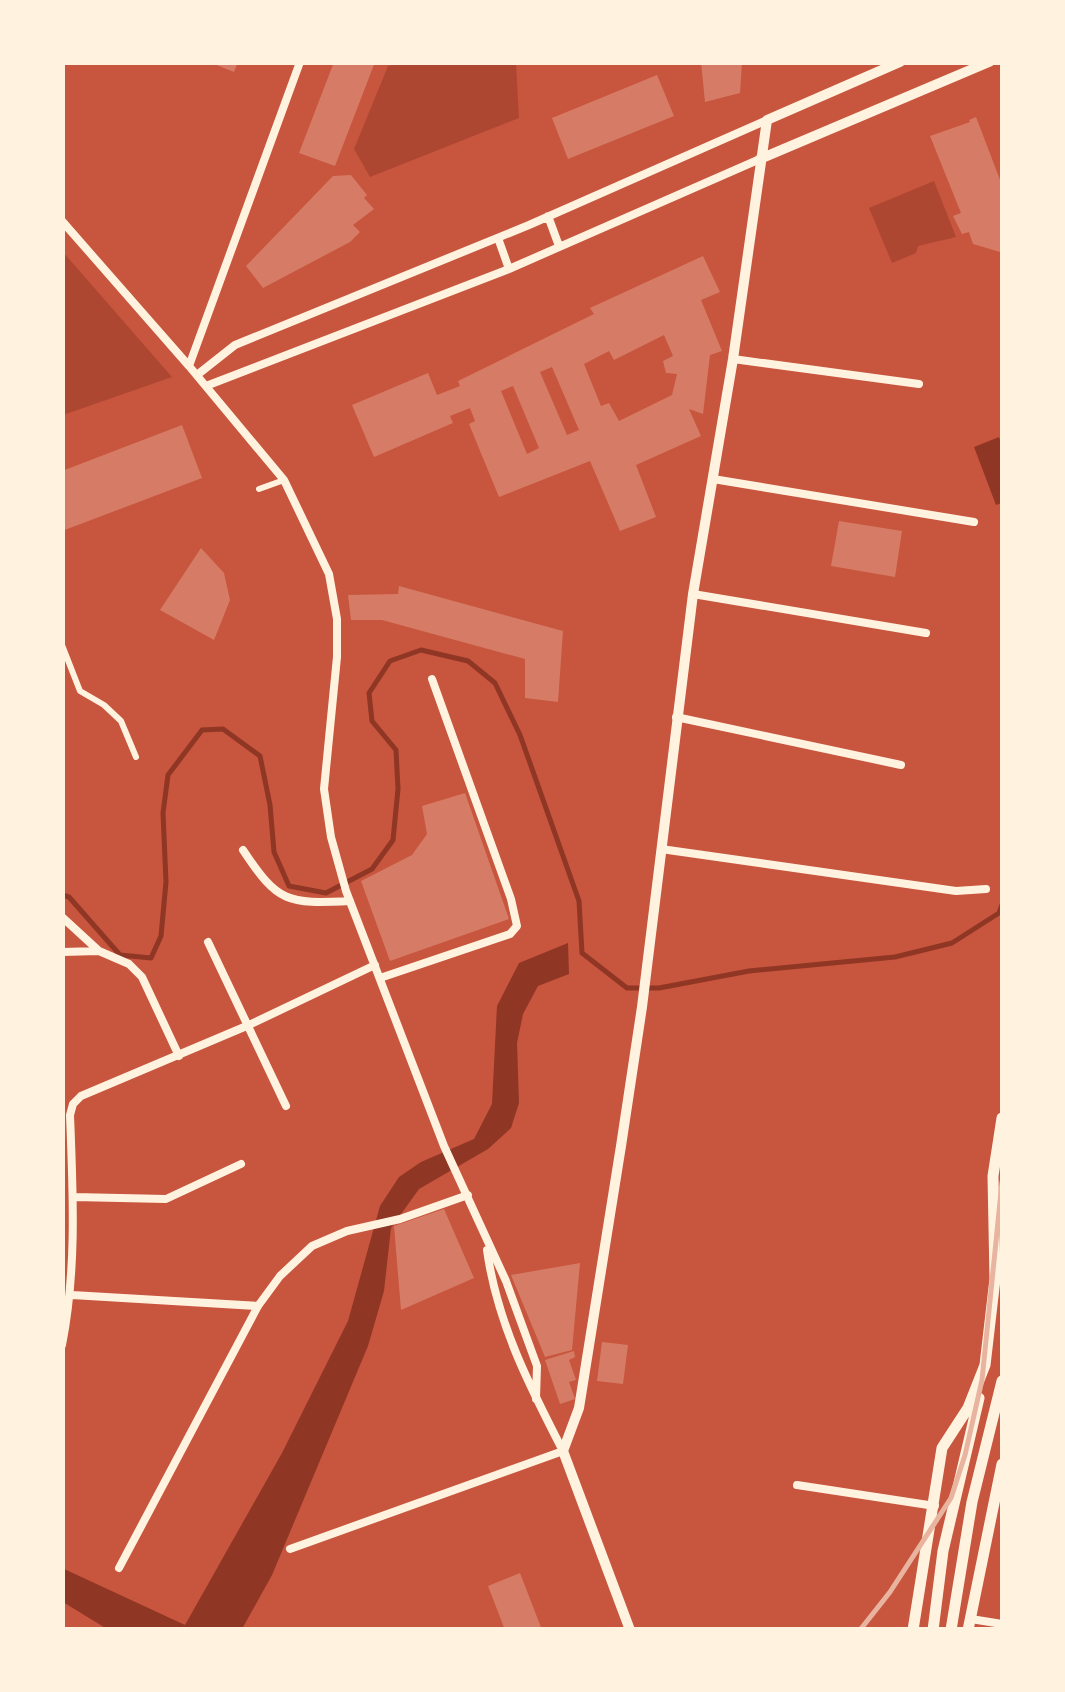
<svg xmlns="http://www.w3.org/2000/svg" width="1065" height="1692" font-family="Rubik,sans-serif">
	<style>
		.green { fill: #ae4732 }
		.water { fill: #8f3625 }
		.lines { fill: none; stroke-linecap: round; stroke-linejoin: round }
		.stream { stroke: #8f3625; stroke-width: 5 }
		.building { fill: #d67c66; fill-rule: evenodd }
		.pedestrian { stroke: #fff3e0; stroke-width: 6 }
		.minor { stroke: #fff3e0; stroke-width: 8 }
		.tertiary { stroke: #fff3e0; stroke-width: 10 }
		.secondary { stroke: #fff3e0; stroke-width: 11 }
		.rail { stroke: #e9b49f; stroke-width: 5 }
	</style>
	<rect width="100%" height="100%" fill="#c8553d"/>
	<path class="green" d="M 399,63 L 516,63 L 519,118 L 370,177 L 354,149 L 388,66 Z
		M 934,181 L 956,237 L 918,246 L 916,253 L 892,263 L 869,208 Z
		M 62,252 L 63,252 L 172,377 L 63,415 Z"/>
	<path class="water" d="M 999,437 L 1002,445 L 1002,503 L 996,505 L 974,447 Z
		M 568,943 L 569,974 L 538,986 L 523,1014 L 517,1043 L 519,1103 L 511,1128 L 488,1149 L 419,1189 L 391,1228 L 384,1291 L 368,1346 L 272,1575 L 242,1629 L 107,1629 L 63,1602 L 62,1568 L 185,1625 L 282,1453 L 348,1321 L 380,1206 L 399,1177 L 421,1162 L 474,1139 L 492,1104 L 497,1006 L 519,963 Z"/>
	<g class="lines">
		<path class="stream" d="M 62,895 L 69,897 L 120,955 L 151,958 L 161,936 L 166,882 L 163,813 L 168,775 L 202,730 L 223,729 L 260,756 L 270,805 L 274,852 L 289,886 L 326,893 L 372,869 L 393,840 L 398,789 L 396,750 L 372,721 L 369,693 L 390,661 L 421,650 L 468,661 L 495,683 L 520,735 L 579,901 L 582,953 L 627,988 L 659,988 L 749,971 L 895,957 L 952,943 L 999,913 L 1002,905"/>
	</g>
	<path class="building" d="M 209,62 L 238,62 L 234,72 Z
		M 334,62 L 375,62 L 335,166 L 299,153 Z
		M 701,62 L 742,62 L 740,93 L 705,102 Z
		M 657,75 L 674,116 L 568,159 L 552,118 Z
		M 976,117 L 1002,185 L 1000,252 L 973,244 L 969,232 L 962,234 L 953,216 L 961,213 L 930,136 L 970,122 L 969,120 Z
		M 351,175 L 367,195 L 364,198 L 374,209 L 353,225 L 360,232 L 350,242 L 263,288 L 246,266 L 333,176 Z
		M 703,256 L 720,292 L 701,300 L 722,351 L 710,355 L 703,414 L 689,409 L 701,436 L 636,465 L 656,517 L 620,531 L 590,461 L 499,497 L 469,424 L 475,421 L 470,408 L 450,416 L 453,423 L 374,457 L 352,405 L 428,373 L 437,395 L 460,386 L 458,381 L 594,314 L 590,308 ZM 664,335 L 673,356 L 663,361 L 666,373 L 677,374 L 672,395 L 619,421 L 609,403 L 601,406 L 584,364 L 609,351 L 614,360 ZM 552,367 L 579,430 L 567,435 L 540,372 ZM 513,386 L 539,448 L 527,454 L 501,391 Z
		M 182,425 L 202,478 L 62,531 L 62,471 Z
		M 839,521 L 902,531 L 895,577 L 831,566 Z
		M 201,548 L 224,573 L 230,600 L 214,640 L 160,610 Z
		M 399,586 L 563,631 L 558,702 L 525,698 L 525,659 L 382,620 L 351,620 L 348,595 L 398,594 Z
		M 465,793 L 509,919 L 390,961 L 361,881 L 412,855 L 427,834 L 422,806 Z
		M 444,1209 L 474,1278 L 401,1310 L 394,1226 Z
		M 580,1263 L 572,1350 L 545,1357 L 511,1275 Z
		M 602,1342 L 628,1345 L 623,1384 L 597,1381 Z
		M 574,1351 L 575,1357 L 569,1360 L 576,1380 L 569,1382 L 575,1399 L 560,1404 L 545,1360 Z
		M 520,1573 L 542,1630 L 505,1630 L 488,1586 Z"/>
	<g class="lines">
		<path class="pedestrian" d="M 259,489 L 284,480
			M 62,645 L 80,691 L 104,705 L 121,721 L 136,757"/>
		<path class="minor" d="M 548,216 L 559,246
			M 62,221 L 189,366 L 284,480 L 329,574 L 337,619 L 337,657 L 324,789 L 331,837 L 346,891 L 444,1146 L 506,1281 L 537,1366 L 536,1399
			M 498,238 L 509,269
			M 733,359 L 919,384
			M 189,366 L 300,62
			M 197,375 L 235,345 L 529,225 L 767,120
			M 206,386 L 509,269 L 760,159
			M 713,479 L 974,522
			M 693,594 L 926,633
			M 676,717 L 901,765
			M 661,849 L 956,891 L 986,889
			M 243,850 C 278,903 287,904 350,901
			M 62,917 L 99,951 L 129,964 L 142,977 L 179,1056
			M 208,942 L 286,1106
			M 62,952 L 99,951
			M 380,978 L 510,934 L 517,926 L 511,899 L 432,679
			M 74,1197 L 166,1199 L 241,1164
			M 72,1295 L 258,1306
			M 62,1345 C 77,1269 73,1193 70,1115 L 73,1104 L 81,1096 L 249,1025 L 375,965
			M 797,1485 L 935,1506
			M 290,1549 L 563,1451 C 530,1387 497,1323 487,1250
			M 119,1568 L 258,1306 L 280,1276 L 312,1246 L 347,1231 L 400,1219 L 468,1195
			M 971,1619 L 1002,1624"/>
		<path class="tertiary" d="M 760,159 L 989,62
			M 630,1630 L 563,1451 L 579,1408 L 621,1146 L 642,1007 L 693,594 L 733,359 L 767,120 L 900,62"/>
		<path class="secondary" d="M 913,1630 L 942,1448 L 968,1408 L 985,1365 L 995,1279 L 993,1176 L 1002,1118
			M 933,1630 L 943,1551 L 979,1398
			M 951,1630 L 972,1502 L 1002,1381
			M 968,1630 L 1002,1464"/>
		<path class="rail" d="M 860,1630 L 890,1592 L 951,1498 L 965,1455 L 982,1380 L 1002,1182"/>
	</g>
	<rect width="1065" height="1692" fill="none" stroke="#fff3e0" stroke-width="130"/>
</svg>
